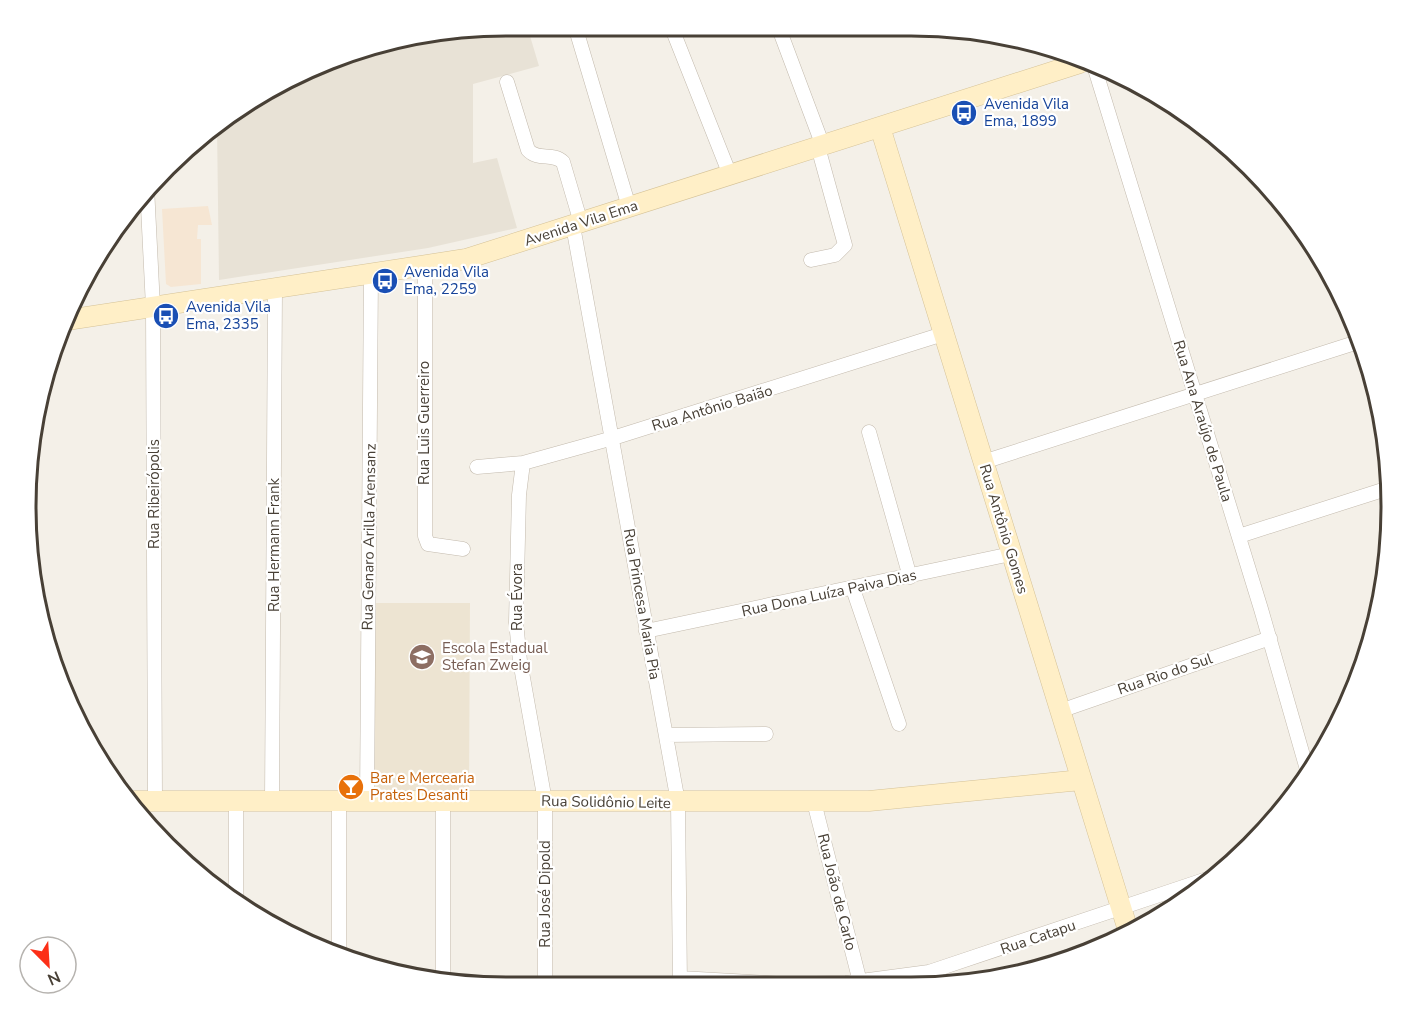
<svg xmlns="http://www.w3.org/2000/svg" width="1417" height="1013" font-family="'Nunito Sans',sans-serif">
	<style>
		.residential { fill: #e8e2d6 }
		.commercial { fill: #f6e6d3 }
		.education { fill: #ede4d2 }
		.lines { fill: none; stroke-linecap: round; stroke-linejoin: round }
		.minor-casing { stroke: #c3baad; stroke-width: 15 }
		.secondary-casing { stroke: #d5c297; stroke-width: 21 }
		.minor { stroke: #fff; stroke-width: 14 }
		.secondary { stroke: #ffefc7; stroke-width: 20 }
		.labels { text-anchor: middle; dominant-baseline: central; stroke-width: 4.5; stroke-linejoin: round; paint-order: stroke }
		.transit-label { font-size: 15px; fill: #164399; stroke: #fff; text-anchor: start }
		.street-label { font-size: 15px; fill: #484036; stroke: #fff }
		.education-label { font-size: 15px; fill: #785e54; stroke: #fff; text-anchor: start }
		.food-label { font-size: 15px; fill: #c56008; stroke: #fff; text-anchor: start }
		.rim { fill: none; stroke: #484036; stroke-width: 3 }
	</style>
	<rect width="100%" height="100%" fill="#f4f0e8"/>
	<path class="residential" d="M 506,26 L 527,26 L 539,66 L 473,84 L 473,163 L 497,158 L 517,228 L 428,248 L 219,280 L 217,126 L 240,106 L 350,57 L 455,32 Z"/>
	<path class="commercial" d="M 208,206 L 212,225 L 198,225 L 197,239 L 201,239 L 201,284 L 171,287 L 166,284 L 162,209 Z"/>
	<path class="education" d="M 374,603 L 470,603 L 469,795 L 376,793 L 373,787 Z"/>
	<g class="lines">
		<g class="minor-casing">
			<path id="minor" d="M 575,26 L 629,207
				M 671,26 L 730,175
				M 778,26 L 823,146
				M 1095,69 L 1261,609 L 1308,773
				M 507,82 L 528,150 C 538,161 553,152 563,162 L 581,223
				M 147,187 L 153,307 L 155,802
				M 573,226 L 678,802 L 680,985
				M 811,260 L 835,255 L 845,245 L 818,147
				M 425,265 L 425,536 L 428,544 L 463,549
				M 869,432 L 910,577
				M 983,462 L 1361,341
				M 523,463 L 519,495 L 516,622 L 520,661 L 545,801 L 545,986
				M 477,467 L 523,463 L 613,438 L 943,334
				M 1239,536 L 1389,488
				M 853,589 L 899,724
				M 646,631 L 1011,554
				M 1060,711 L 1270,638
				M 666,735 L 766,734
				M 339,801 L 339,955
				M 367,801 L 371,273
				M 443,801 L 443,981
				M 272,802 L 275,288
				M 814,802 L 860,982
				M 236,902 L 236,801
				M 680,978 L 785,984 L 846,983 L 929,972 L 1213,877"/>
		</g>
		<g class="secondary-casing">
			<path id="secondary" d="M 880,127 L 1128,930
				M 67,320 L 466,259 L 1080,63
				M 130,801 L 869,801 L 1081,780"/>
		</g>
		<use href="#minor" class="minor"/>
		<use href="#secondary" class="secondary"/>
	</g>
	<defs>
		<g id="bus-disc" transform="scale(1.35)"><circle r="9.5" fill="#1a4fb4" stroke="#fff"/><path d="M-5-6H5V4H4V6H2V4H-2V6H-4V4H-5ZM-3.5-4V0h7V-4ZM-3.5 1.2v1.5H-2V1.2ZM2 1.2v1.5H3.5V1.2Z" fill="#fff"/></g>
		<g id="school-disc" transform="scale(1.35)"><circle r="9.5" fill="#8d6e63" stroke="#fff"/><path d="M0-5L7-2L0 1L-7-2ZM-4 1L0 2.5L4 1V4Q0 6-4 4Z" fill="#fff"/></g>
		<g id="bar-disc" transform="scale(1.35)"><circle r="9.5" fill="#e8710a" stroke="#fff"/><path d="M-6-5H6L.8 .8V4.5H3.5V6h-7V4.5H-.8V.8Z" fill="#fff"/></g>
	</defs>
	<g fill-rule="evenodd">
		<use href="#bus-disc" x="964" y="113"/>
		<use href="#bus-disc" x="385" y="281"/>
		<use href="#bus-disc" x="166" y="316"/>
		<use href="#school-disc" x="422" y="657"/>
		<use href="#bar-disc" x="351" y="787"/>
	</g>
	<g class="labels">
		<g class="transit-label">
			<text x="984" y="104">Avenida Vila<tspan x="984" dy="17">Ema, 1899</tspan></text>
			<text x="404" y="272">Avenida Vila<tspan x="404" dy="17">Ema, 2259</tspan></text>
			<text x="186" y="307">Avenida Vila<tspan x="186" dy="17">Ema, 2335</tspan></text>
		</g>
		<g class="street-label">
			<text transform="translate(581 223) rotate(-18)">Avenida Vila Ema</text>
			<text transform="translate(712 408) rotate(-17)">Rua Antônio Baião</text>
			<text transform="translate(1203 421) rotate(73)">Rua Ana Araújo de Paula</text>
			<text transform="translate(424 423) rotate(-90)">Rua Luis Guerreiro</text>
			<text transform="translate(154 494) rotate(-90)">Rua Ribeirópolis</text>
			<text transform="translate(1004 529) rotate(73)">Rua Antônio Gomes</text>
			<text transform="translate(369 537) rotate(-89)">Rua Genaro Arilla Arensanz</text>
			<text transform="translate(274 545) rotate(-90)">Rua Hermann Frank</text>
			<text transform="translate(829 593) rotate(-12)">Rua Dona Luíza Paiva Dias</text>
			<text transform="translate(517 597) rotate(-90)">Rua Évora</text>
			<text transform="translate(642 604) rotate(80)">Rua Princesa Maria Pia</text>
			<text transform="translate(1165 674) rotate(-19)">Rua Rio do Sul</text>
			<text transform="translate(606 802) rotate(1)">Rua Solidônio Leite</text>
			<text transform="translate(837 892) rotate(76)">Rua João de Carlo</text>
			<text transform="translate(545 894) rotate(-90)">Rua José Dipold</text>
			<text transform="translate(1038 937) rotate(-19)">Rua Catapu</text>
		</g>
		<g class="education-label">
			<text x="442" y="648">Escola Estadual<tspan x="442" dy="17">Stefan Zweig</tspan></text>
		</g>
		<g class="food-label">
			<text x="370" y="778">Bar e Mercearia<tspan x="370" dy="17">Prates Desanti</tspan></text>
		</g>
	</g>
	<path d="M0 0H1417V1013H0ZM506 36H911A470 470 0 0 1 1381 506V507A470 470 0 0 1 911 977H506A470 470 0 0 1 36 507V506A470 470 0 0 1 506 36Z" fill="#fff" fill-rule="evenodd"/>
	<path class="rim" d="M506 36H911A470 470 0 0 1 1381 506V507A470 470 0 0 1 911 977H506A470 470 0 0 1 36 507V506A470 470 0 0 1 506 36Z"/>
	<g transform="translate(48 965) rotate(156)"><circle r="28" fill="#ffffff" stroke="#b6b3af" stroke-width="1.5"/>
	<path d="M0-4.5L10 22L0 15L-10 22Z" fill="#fc2f17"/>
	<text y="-9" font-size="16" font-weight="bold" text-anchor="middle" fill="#484036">N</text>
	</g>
</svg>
